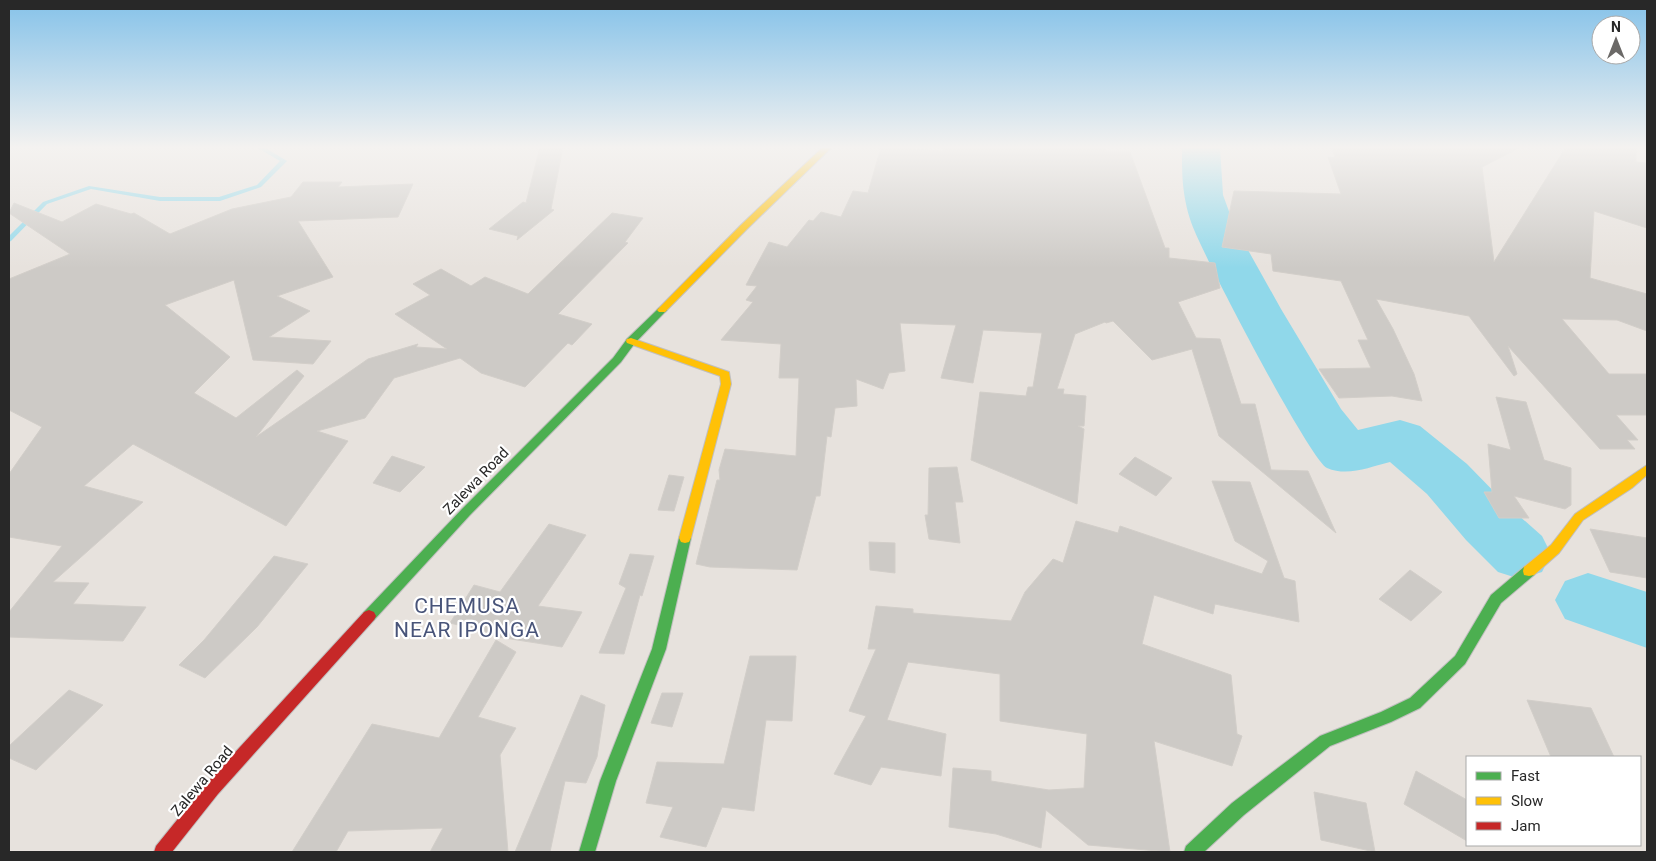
<svg xmlns="http://www.w3.org/2000/svg" width="1656" height="861" font-family="Roboto,sans-serif">
	<style>
		.lines { fill: none; stroke-linecap: round; stroke-linejoin: round }
		.stream { fill: #90d8ea; fill-rule: evenodd }
		.river { fill: #90d8ea; fill-rule: evenodd }
		.building { fill: #cdcac6; stroke: #d2cec9 }
		.fast-casing { stroke: #c0bfbf; stroke-width: 2 }
		.slow-casing { stroke: #c0bfbf; stroke-width: 2 }
		.jam-casing { stroke: #c0bfbf; stroke-width: 2 }
		.fast { fill: #4caf50; fill-rule: evenodd }
		.slow { fill: #ffc107; fill-rule: evenodd }
		.jam { fill: #c62828; fill-rule: evenodd }
		.labels { text-anchor: middle; dominant-baseline: central; stroke-width: 4.5; stroke-linejoin: round; paint-order: stroke }
		.street-label { font-size: 15px; fill: #282828; stroke: #fff }
		.near-quarter-label { font-size: 21px; letter-spacing: 1px; fill: #485479; stroke: #fff }
	</style>
	<rect width="100%" height="100%" fill="#e7e2dd"/>
	<g class="lines">
		<path class="stream" d="M 256,147 L 264,147 L 287,161 L 261,187 L 220,201 L 160,201 L 91,189 L 47,204 L 11,241 L 9,242 L 9,236 L 43,202 L 89,186 L 160,197 L 219,197 L 257,185 L 280,161 Z"/>
		<path class="river" d="M 1182,147 L 1220,147 L 1223,195 L 1234,225 L 1281,309 L 1341,409 L 1358,430 L 1400,420 L 1420,426 L 1467,464 L 1508,506 L 1542,536 L 1551,554 L 1542,572 L 1520,579 L 1498,572 L 1466,540 L 1427,494 L 1390,462 C 1369,467 1348,477 1327,468 C 1310,460 1200,250 1191,222 C 1182,194 1182,176 1182,147 Z
			M 1588,573 L 1647,592 L 1647,648 L 1565,619 L 1555,600 L 1565,581 Z"/>
	</g>
	<path class="building" d="M 540,147 L 563,147 L 551,209 L 554,210 L 517,240 L 518,236 L 489,229 L 523,202 L 526,203 Z
		M 881,147 L 943,151 L 944,147 L 1104,147 L 1106,152 L 1130,152 L 1165,248 L 1169,248 L 1169,258 L 1215,263 L 1220,288 L 1178,302 L 1196,338 L 1220,339 L 1241,404 L 1255,404 L 1271,470 L 1308,471 L 1336,533 L 1219,436 L 1192,349 L 1152,360 L 1113,321 L 1106,323 L 1105,322 L 1075,334 L 1057,389 L 1064,389 L 1063,394 L 1086,396 L 1084,426 L 1078,426 L 1084,429 L 1077,504 L 971,460 L 980,392 L 1026,396 L 1028,387 L 1033,387 L 1042,333 L 983,330 L 973,383 L 941,378 L 956,325 L 900,323 L 905,371 L 889,373 L 883,389 L 856,379 L 857,406 L 835,408 L 831,437 L 827,436 L 820,496 L 816,496 L 797,570 L 710,567 L 696,564 L 717,480 L 720,480 L 719,470 L 725,449 L 796,456 L 799,378 L 779,378 L 781,344 L 721,340 L 753,302 L 746,300 L 757,286 L 746,285 L 769,242 L 787,247 L 809,220 L 813,221 L 821,212 L 841,217 L 853,191 L 868,193 Z
		M 1332,147 L 1521,147 L 1482,167 L 1494,262 L 1566,147 L 1636,147 L 1636,162 L 1647,163 L 1647,228 L 1594,211 L 1590,278 L 1647,294 L 1647,331 L 1617,320 L 1562,319 L 1609,374 L 1647,374 L 1647,415 L 1616,415 L 1638,440 L 1627,440 L 1635,449 L 1600,449 L 1508,346 L 1517,374 L 1514,376 L 1469,316 L 1376,299 L 1393,329 L 1414,374 L 1422,401 L 1392,396 L 1339,398 L 1319,369 L 1371,368 L 1358,340 L 1368,340 L 1341,281 L 1273,271 L 1271,254 L 1222,247 L 1234,191 L 1341,194 L 1328,157 L 1335,158 Z
		M 303,182 L 342,182 L 338,187 L 413,184 L 398,217 L 298,221 L 333,277 L 277,296 L 310,311 L 269,337 L 331,341 L 313,364 L 253,360 L 234,280 L 165,305 L 230,357 L 194,393 L 236,418 L 297,370 L 304,376 L 256,437 L 368,359 L 418,344 L 416,347 L 447,349 L 395,314 L 430,295 L 413,284 L 441,269 L 471,286 L 485,277 L 528,294 L 612,213 L 643,218 L 625,242 L 628,243 L 558,314 L 592,324 L 572,345 L 568,343 L 525,387 L 481,373 L 460,358 L 394,378 L 365,418 L 317,431 L 348,441 L 286,526 L 133,444 L 84,486 L 143,502 L 53,582 L 89,583 L 73,604 L 146,607 L 123,641 L 9,637 L 9,612 L 62,546 L 9,537 L 9,474 L 42,427 L 9,410 L 9,279 L 70,254 L 9,213 L 14,203 L 62,222 L 96,204 L 131,214 L 134,213 L 170,234 L 232,209 L 291,197 Z
		M 1496,397 L 1526,402 L 1544,460 L 1571,468 L 1571,505 L 1565,509 L 1514,496 L 1529,518 L 1499,518 L 1484,492 L 1492,492 L 1488,444 L 1511,450 Z
		M 392,456 L 425,467 L 400,492 L 373,483 Z
		M 1135,457 L 1172,478 L 1156,496 L 1119,474 Z
		M 957,467 L 963,502 L 955,502 L 960,543 L 929,539 L 925,515 L 928,515 L 929,468 Z
		M 669,475 L 684,477 L 674,511 L 658,510 Z
		M 1212,481 L 1250,482 L 1284,578 L 1295,581 L 1299,622 L 1215,604 L 1213,614 L 1154,595 L 1142,644 L 1231,675 L 1237,734 L 1242,736 L 1232,766 L 1154,741 L 1170,852 L 1088,845 L 1046,810 L 1041,848 L 996,834 L 949,827 L 953,768 L 991,771 L 991,781 L 1049,790 L 1084,788 L 1087,734 L 1000,721 L 1000,674 L 908,662 L 887,720 L 946,734 L 941,776 L 881,767 L 871,785 L 834,774 L 866,716 L 849,711 L 876,649 L 868,649 L 876,606 L 913,609 L 913,613 L 1011,621 L 1025,592 L 1053,559 L 1063,563 L 1076,521 L 1118,533 L 1120,526 L 1262,574 L 1268,561 L 1235,541 Z
		M 549,524 L 586,535 L 538,606 L 582,612 L 562,647 L 498,637 L 499,635 L 450,623 L 474,585 L 500,592 Z
		M 1590,529 L 1647,538 L 1647,578 L 1610,572 Z
		M 869,542 L 895,543 L 895,573 L 870,570 Z
		M 630,554 L 654,556 L 642,596 L 640,595 L 624,654 L 599,653 L 626,588 L 619,584 Z
		M 274,556 L 308,564 L 257,627 L 205,678 L 179,665 L 204,640 Z
		M 1410,570 L 1442,592 L 1411,621 L 1379,599 Z
		M 496,640 L 516,652 L 478,717 L 516,728 L 500,755 L 508,852 L 430,852 L 443,828 L 348,831 L 336,852 L 292,852 L 372,724 L 439,738 Z
		M 750,656 L 796,656 L 792,721 L 766,720 L 754,811 L 722,807 L 706,847 L 660,837 L 673,807 L 646,803 L 657,762 L 724,764 Z
		M 69,690 L 103,705 L 36,770 L 9,758 L 9,746 Z
		M 662,693 L 683,693 L 672,727 L 651,723 Z
		M 581,695 L 605,705 L 597,757 L 586,783 L 565,781 L 550,852 L 515,852 Z
		M 1527,700 L 1591,708 L 1614,757 L 1551,757 Z
		M 1416,771 L 1467,800 L 1467,841 L 1404,804 Z
		M 1314,792 L 1366,803 L 1375,852 L 1321,840 Z"/>
	<g class="lines">
		<g class="fast-casing">
			<path id="fast" d="M 662,307 L 667,310 L 665,312 L 635,343 L 621,362 L 470,515 L 374,620 L 369,622 L 364,620 L 362,616 L 364,612 L 462,509 L 613,358 L 627,339 L 659,308 Z
				M 685,533 L 689,534 L 691,538 L 666,649 L 616,781 L 595,852 L 579,852 L 600,781 L 652,649 L 679,538 L 681,534 Z
				M 1529,566 L 1534,567 L 1535,571 L 1534,575 L 1501,603 L 1465,664 L 1420,708 L 1391,722 L 1330,746 L 1244,815 L 1204,852 L 1184,852 L 1186,846 L 1232,803 L 1320,736 L 1381,712 L 1410,698 L 1455,656 L 1491,595 L 1524,567 Z"/>
		</g>
		<g class="slow-casing">
			<path id="slow" d="M 823,147 L 832,147 L 747,229 L 665,312 L 659,312 L 657,310 L 659,308 L 741,225 Z
				M 631,338 L 729,372 L 731,384 L 691,538 L 689,542 L 685,543 L 681,542 L 679,538 L 721,384 L 720,376 L 627,343 L 626,341 L 627,339 Z
				M 1647,465 L 1647,475 L 1632,488 L 1583,520 L 1559,553 L 1534,575 L 1529,576 L 1524,575 L 1523,571 L 1524,567 L 1551,545 L 1575,514 Z"/>
		</g>
		<g class="jam-casing">
			<path id="jam" d="M 369,610 L 374,612 L 376,616 L 374,620 L 218,794 L 172,852 L 154,852 L 156,846 L 206,784 L 364,612 Z"/>
		</g>
		<use href="#fast" class="fast"/>
		<use href="#slow" class="slow"/>
		<use href="#jam" class="jam"/>
	</g>
	<linearGradient id="sky" x2="0" y2="1"><stop stop-color="#85c2e9"/><stop offset="0.55" stop-color="#f4f2f0"/><stop offset="1" stop-color="#f4f2f0" stop-opacity="0"/></linearGradient>
	<rect width="1656" height="268" fill="url(#sky)"/>
	<g class="labels">
		<g class="street-label">
			<text transform="translate(476 481) rotate(-46)">Zalewa Road</text>
			<text transform="translate(202 781) rotate(-50)">Zalewa Road</text>
		</g>
		<g class="near-quarter-label">
			<text x="467" y="606">CHEMUSA<tspan x="467" dy="24">NEAR IPONGA</tspan></text>
		</g>
	</g>
	<rect width="1656" height="861" fill="none" stroke="#282828" stroke-width="20"/>
	<rect x="1466" y="756" width="175" height="90" fill="#ffffff" stroke="#a9a9a9"/>
	<rect x="1476" y="772" width="25" height="8" fill="#4caf50" stroke="#a9a9a9"/>
	<text x="1511" y="781" font-size="15" fill="#282828">Fast</text>
	<rect x="1476" y="797" width="25" height="8" fill="#ffc107" stroke="#a9a9a9"/>
	<text x="1511" y="806" font-size="15" fill="#282828">Slow</text>
	<rect x="1476" y="822" width="25" height="8" fill="#c62828" stroke="#a9a9a9"/>
	<text x="1511" y="831" font-size="15" fill="#282828">Jam</text>
	<g transform="translate(1616 40)"><circle r="24" fill="#ffffff" stroke="#a9a9a9"/>
	<path d="M0-4L9 19L0 12L-9 19Z" fill="#6b6967"/>
	<text y="-8" font-size="14" font-weight="bold" text-anchor="middle" fill="#282828">N</text>
	</g>
</svg>
